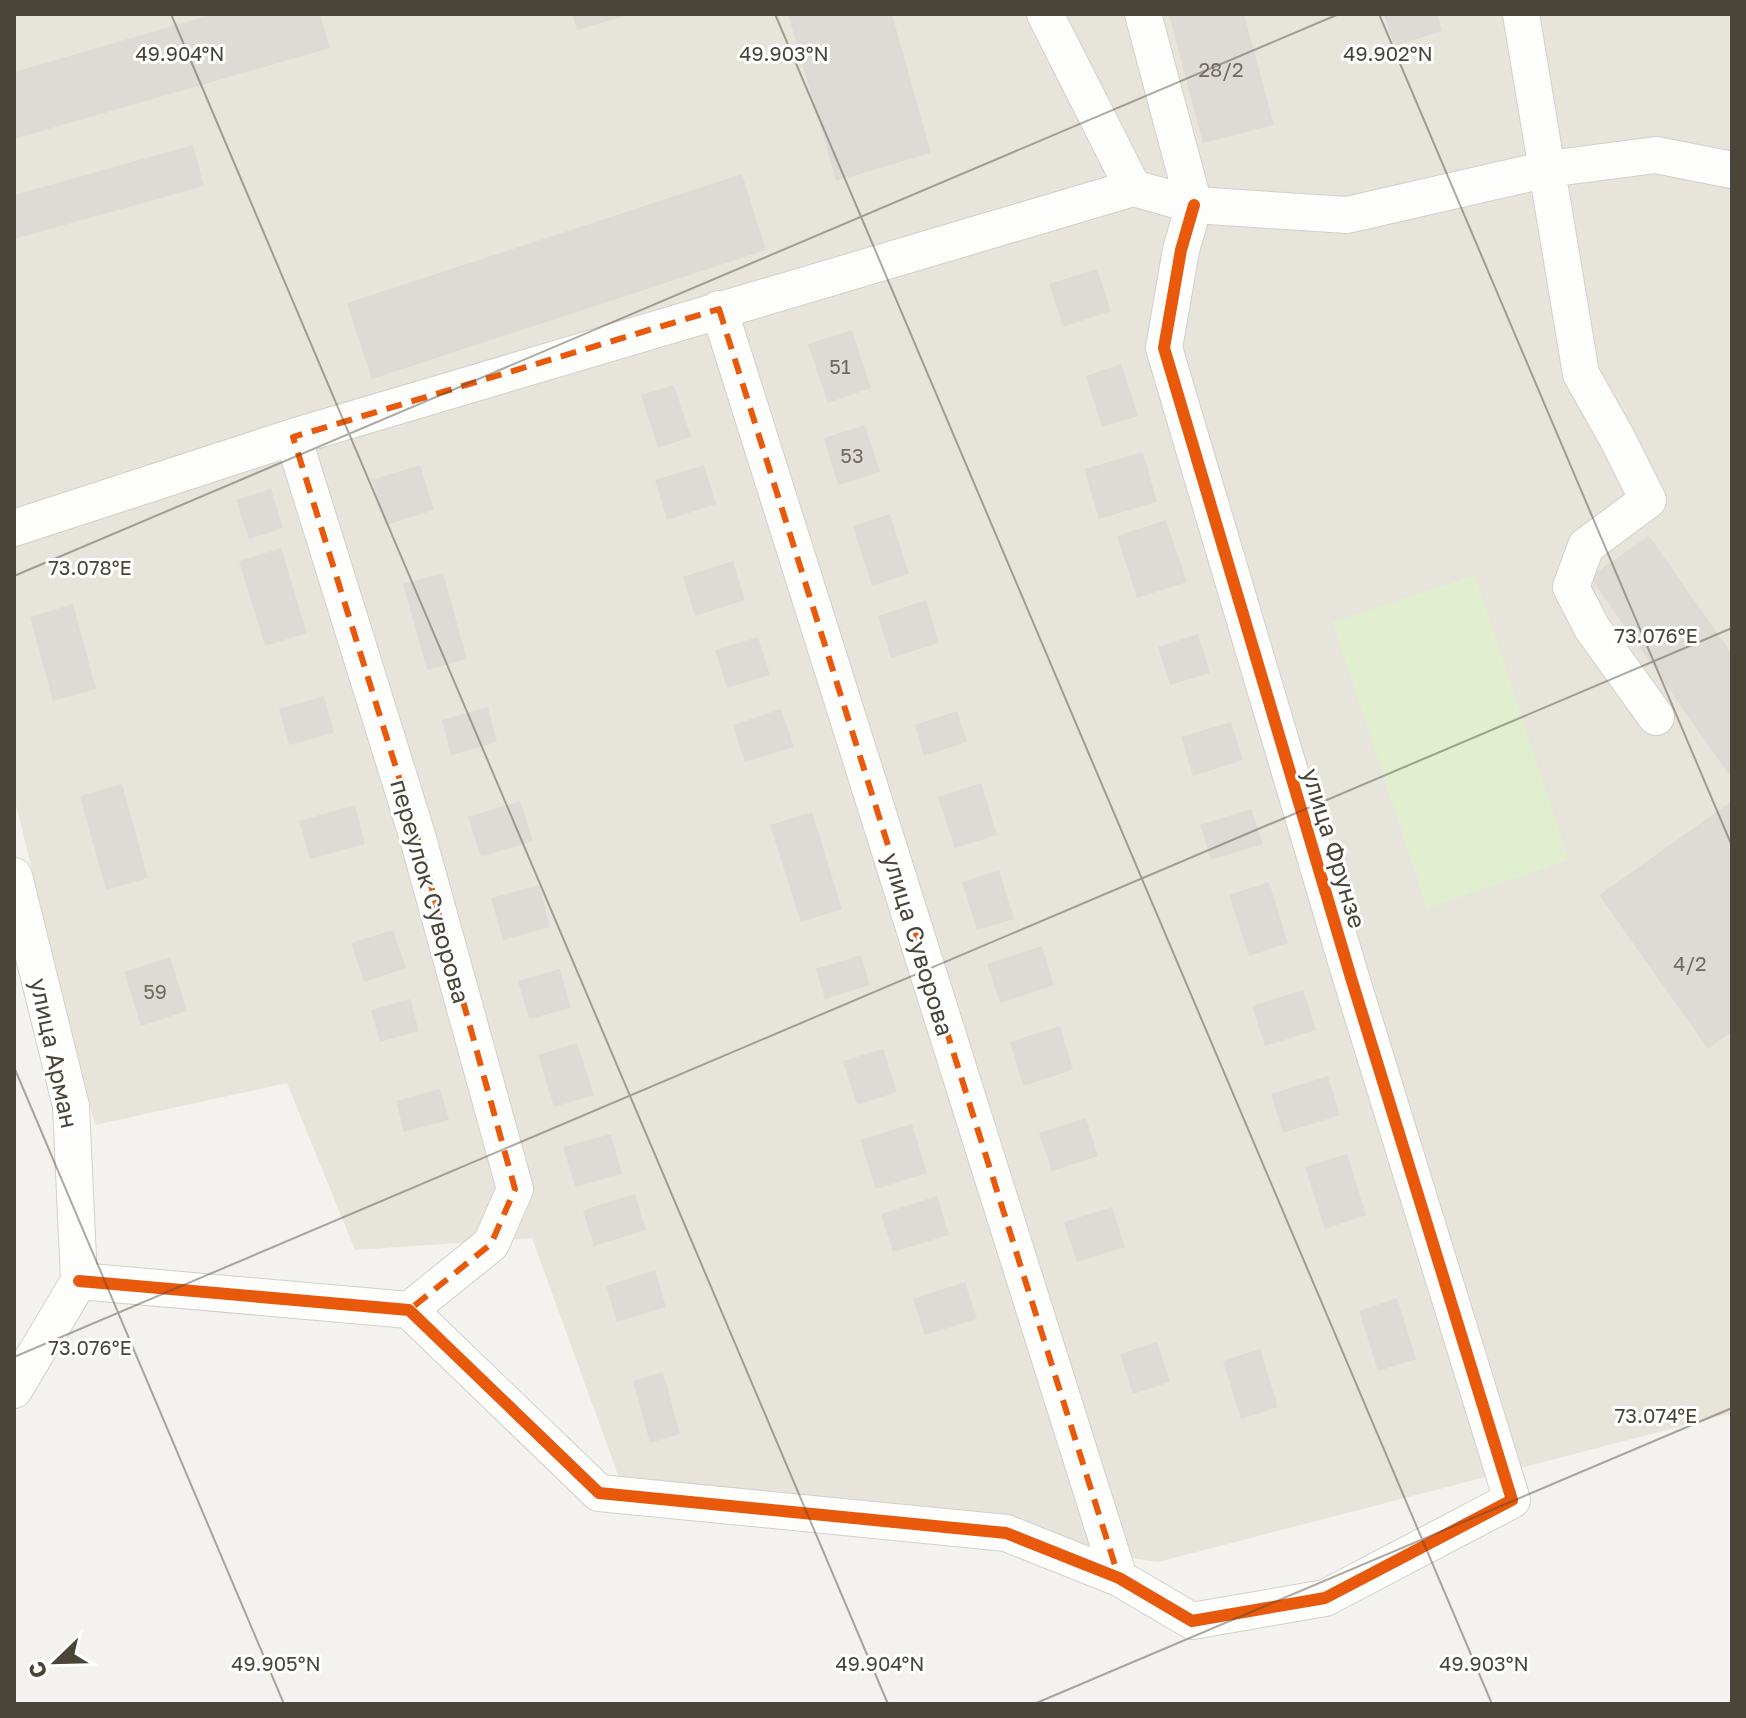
<svg xmlns="http://www.w3.org/2000/svg" width="1746" height="1718" font-family="'Golos Text',sans-serif">
	<style>
		.residential { fill: #e7e4dc }
		.green { fill: #e1eecf }
		.building { fill: #dedbd6 }
		.lines { fill: none; stroke-linecap: round; stroke-linejoin: round }
		.minor-casing { stroke: #d2d0cb; stroke-width: 38 }
		.minor { stroke: #fdfdfc; stroke-width: 36 }
		.cycleway-casing { stroke: #fff; stroke-width: 17 }
		.cycleway { stroke: #e8590c; stroke-width: 12 }
		.marked { fill: none; stroke: #e8590c; stroke-width: 6; stroke-dasharray: 16 10; stroke-linejoin: round }
		.ticks { fill: none; stroke: #4b4439; stroke-width: 2; stroke-opacity: 0.45 }
		.labels { text-anchor: middle; dominant-baseline: central; stroke-width: 6; stroke-linejoin: round; paint-order: stroke }
		.number-label { font-size: 20px; fill: #706a61 }
		.street-label { font-size: 24px; fill: #4b4439; stroke: #fff }
		.ticks-label { font-size: 20px; text-anchor: middle; fill: #4b4439; stroke: #fff; stroke-width: 6; stroke-linejoin: round; paint-order: stroke }
	</style>
	<rect width="100%" height="100%" fill="#f4f2ee"/>
	<path class="residential" d="M 14,14 L 1732,14 L 1732,1413 L 1158,1562 L 622,1486 L 532,1238 L 355,1250 L 287,1083 L 95,1125 L 14,797 Z"/>
	<path class="green" d="M 1475,575 L 1569,860 L 1427,908 L 1332,622 Z"/>
	<path class="building" d="M 214,14 L 320,14 L 330,48 L 14,139 L 14,72 Z
		M 572,14 L 628,14 L 628,15 L 577,30 Z
		M 788,14 L 892,14 L 931,153 L 836,181 Z
		M 1169,14 L 1244,14 L 1274,125 L 1203,143 Z
		M 1384,14 L 1437,14 L 1442,31 L 1394,46 Z
		M 193,145 L 204,186 L 14,239 L 14,195 Z
		M 742,174 L 766,250 L 372,379 L 347,303 Z
		M 1097,269 L 1111,311 L 1063,327 L 1049,284 Z
		M 852,330 L 871,388 L 828,403 L 808,344 Z
		M 1121,364 L 1138,416 L 1102,427 L 1086,376 Z
		M 674,385 L 691,437 L 658,448 L 641,395 Z
		M 865,425 L 880,472 L 838,485 L 824,438 Z
		M 1143,452 L 1157,502 L 1099,519 L 1084,469 Z
		M 420,465 L 434,510 L 386,525 L 372,480 Z
		M 704,465 L 716,504 L 667,520 L 655,480 Z
		M 271,489 L 283,528 L 249,539 L 236,500 Z
		M 890,514 L 909,574 L 872,586 L 853,526 Z
		M 1166,520 L 1187,582 L 1137,598 L 1117,536 Z
		M 1649,536 L 1732,654 L 1732,779 L 1590,577 Z
		M 281,548 L 307,633 L 265,646 L 239,561 Z
		M 733,561 L 745,600 L 695,616 L 683,577 Z
		M 443,573 L 467,659 L 427,670 L 403,584 Z
		M 926,600 L 939,643 L 891,658 L 878,616 Z
		M 73,604 L 96,689 L 53,701 L 30,617 Z
		M 1198,634 L 1210,673 L 1170,685 L 1158,647 Z
		M 758,637 L 770,675 L 727,688 L 715,650 Z
		M 324,696 L 334,733 L 289,745 L 279,709 Z
		M 488,707 L 497,742 L 451,755 L 442,720 Z
		M 781,709 L 794,747 L 745,762 L 733,725 Z
		M 957,711 L 967,742 L 924,756 L 915,725 Z
		M 1231,722 L 1243,760 L 1193,776 L 1181,737 Z
		M 981,783 L 997,835 L 955,848 L 938,797 Z
		M 122,784 L 148,878 L 106,890 L 80,796 Z
		M 520,801 L 533,841 L 481,857 L 468,817 Z
		M 1732,801 L 1732,1032 L 1708,1049 L 1599,895 Z
		M 355,805 L 365,844 L 310,859 L 299,821 Z
		M 1251,809 L 1263,844 L 1211,860 L 1200,825 Z
		M 812,812 L 842,909 L 801,922 L 770,825 Z
		M 999,870 L 1014,919 L 977,930 L 962,882 Z
		M 1269,882 L 1288,943 L 1249,956 L 1229,895 Z
		M 539,885 L 550,927 L 503,940 L 491,898 Z
		M 393,930 L 406,968 L 364,982 L 351,943 Z
		M 1042,946 L 1054,985 L 1000,1003 L 987,964 Z
		M 861,955 L 870,985 L 825,999 L 816,969 Z
		M 170,957 L 187,1011 L 141,1026 L 124,972 Z
		M 560,969 L 571,1008 L 529,1019 L 518,981 Z
		M 1303,990 L 1316,1030 L 1265,1046 L 1252,1006 Z
		M 410,999 L 419,1031 L 380,1042 L 371,1010 Z
		M 1060,1026 L 1073,1070 L 1023,1086 L 1010,1042 Z
		M 577,1043 L 594,1095 L 554,1107 L 538,1055 Z
		M 883,1049 L 897,1092 L 857,1105 L 843,1061 Z
		M 1328,1076 L 1340,1115 L 1283,1133 L 1271,1094 Z
		M 440,1089 L 449,1120 L 404,1132 L 396,1101 Z
		M 1086,1118 L 1098,1156 L 1052,1171 L 1039,1133 Z
		M 912,1124 L 927,1173 L 876,1189 L 860,1140 Z
		M 611,1134 L 622,1174 L 575,1187 L 563,1147 Z
		M 1347,1154 L 1366,1215 L 1325,1229 L 1305,1167 Z
		M 635,1194 L 646,1230 L 594,1246 L 583,1210 Z
		M 937,1196 L 949,1235 L 893,1252 L 881,1214 Z
		M 1112,1207 L 1125,1247 L 1077,1262 L 1064,1222 Z
		M 655,1270 L 666,1307 L 617,1322 L 606,1286 Z
		M 965,1282 L 977,1319 L 925,1335 L 913,1299 Z
		M 1397,1298 L 1416,1359 L 1378,1371 L 1359,1311 Z
		M 1157,1342 L 1170,1382 L 1133,1394 L 1120,1354 Z
		M 1260,1349 L 1278,1407 L 1241,1419 L 1223,1361 Z
		M 663,1372 L 680,1434 L 650,1443 L 633,1381 Z"/>
	<g class="lines">
		<g class="minor-casing">
			<path id="minor" d="M 1045,14 L 1133,188
				M 1521,14 L 1581,374 L 1617,438 L 1648,500 L 1586,546 L 1571,587 L 1592,628 L 1656,717
				M 719,309 L 1119,1578
				M 293,437 L 417,835 L 515,1189 L 491,1244 L 409,1310
				M 14,528 L 293,437 L 1133,188 L 1194,205 L 1347,215 L 1548,169 L 1656,155 L 1732,170
				M 14,876 L 71,1106 L 79,1281
				M 79,1281 L 409,1310 L 599,1493 L 1006,1533 L 1119,1578 L 1192,1621 L 1325,1598 L 1512,1500 L 1352,981 L 1164,348 L 1181,250 L 1194,205 L 1143,14
				M 14,1390 L 79,1281"/>
		</g>
		<use href="#minor" class="minor"/>
		<g class="cycleway-casing">
			<path id="cycleway" d="M 79,1281 L 409,1310 L 599,1493 L 1006,1533 L 1119,1578 L 1192,1621 L 1325,1598 L 1512,1500 L 1352,981 L 1164,348 L 1181,250 L 1194,205"/>
		</g>
		<use href="#cycleway" class="cycleway"/>
	</g>
	<path class="marked" d="M 719,309 L 1119,1578 L 1006,1533 L 599,1493 L 409,1310 L 491,1244 L 515,1189 L 417,835 L 293,437 Z"/>
	<path class="ticks" d="M 171,14 L 888,1704M 775,14 L 1492,1704M 1379,14 L 1732,846M 14,576 L 1339,14M 14,1067 L 284,1704M 14,1357 L 1732,628M 1034,1704 L 1732,1408"/>
	<g class="labels">
		<g class="number-label">
			<text x="1221" y="69">28/2</text>
			<text x="840" y="366">51</text>
			<text x="852" y="455">53</text>
			<text x="1690" y="963">4/2</text>
			<text x="155" y="991">59</text>
		</g>
		<g class="street-label">
			<text transform="translate(1335 848) rotate(73)">улица Фрунзе</text>
			<text transform="translate(431 891) rotate(74)">переулок Суворова</text>
			<text transform="translate(919 944) rotate(73)">улица Суворова</text>
			<text transform="translate(55 1053) rotate(78)">улица Арман</text>
		</g>
	</g>
	<g class="ticks-label">
		<text x="180" y="61">49.904°N</text>
		<text x="784" y="61">49.903°N</text>
		<text x="1388" y="61">49.902°N</text>
		<text x="90" y="575">73.078°E</text>
		<text x="1656" y="643">73.076°E</text>
		<text x="90" y="1355">73.076°E</text>
		<text x="1656" y="1423">73.074°E</text>
		<text x="276" y="1671">49.905°N</text>
		<text x="880" y="1671">49.904°N</text>
		<text x="1484" y="1671">49.903°N</text>
	</g>
	<rect width="1746" height="1718" fill="none" stroke="#4b4439" stroke-width="32"/>
	<g transform="translate(56 1662) rotate(247)" stroke="#ffffff" stroke-width="6" paint-order="stroke">
	<path d="M0-6L14 30L0 20L-14 30Z" fill="#4b4439"/>
	<text y="-12" font-size="22" font-weight="bold" text-anchor="middle" fill="#4b4439">С</text>
	</g>
</svg>
